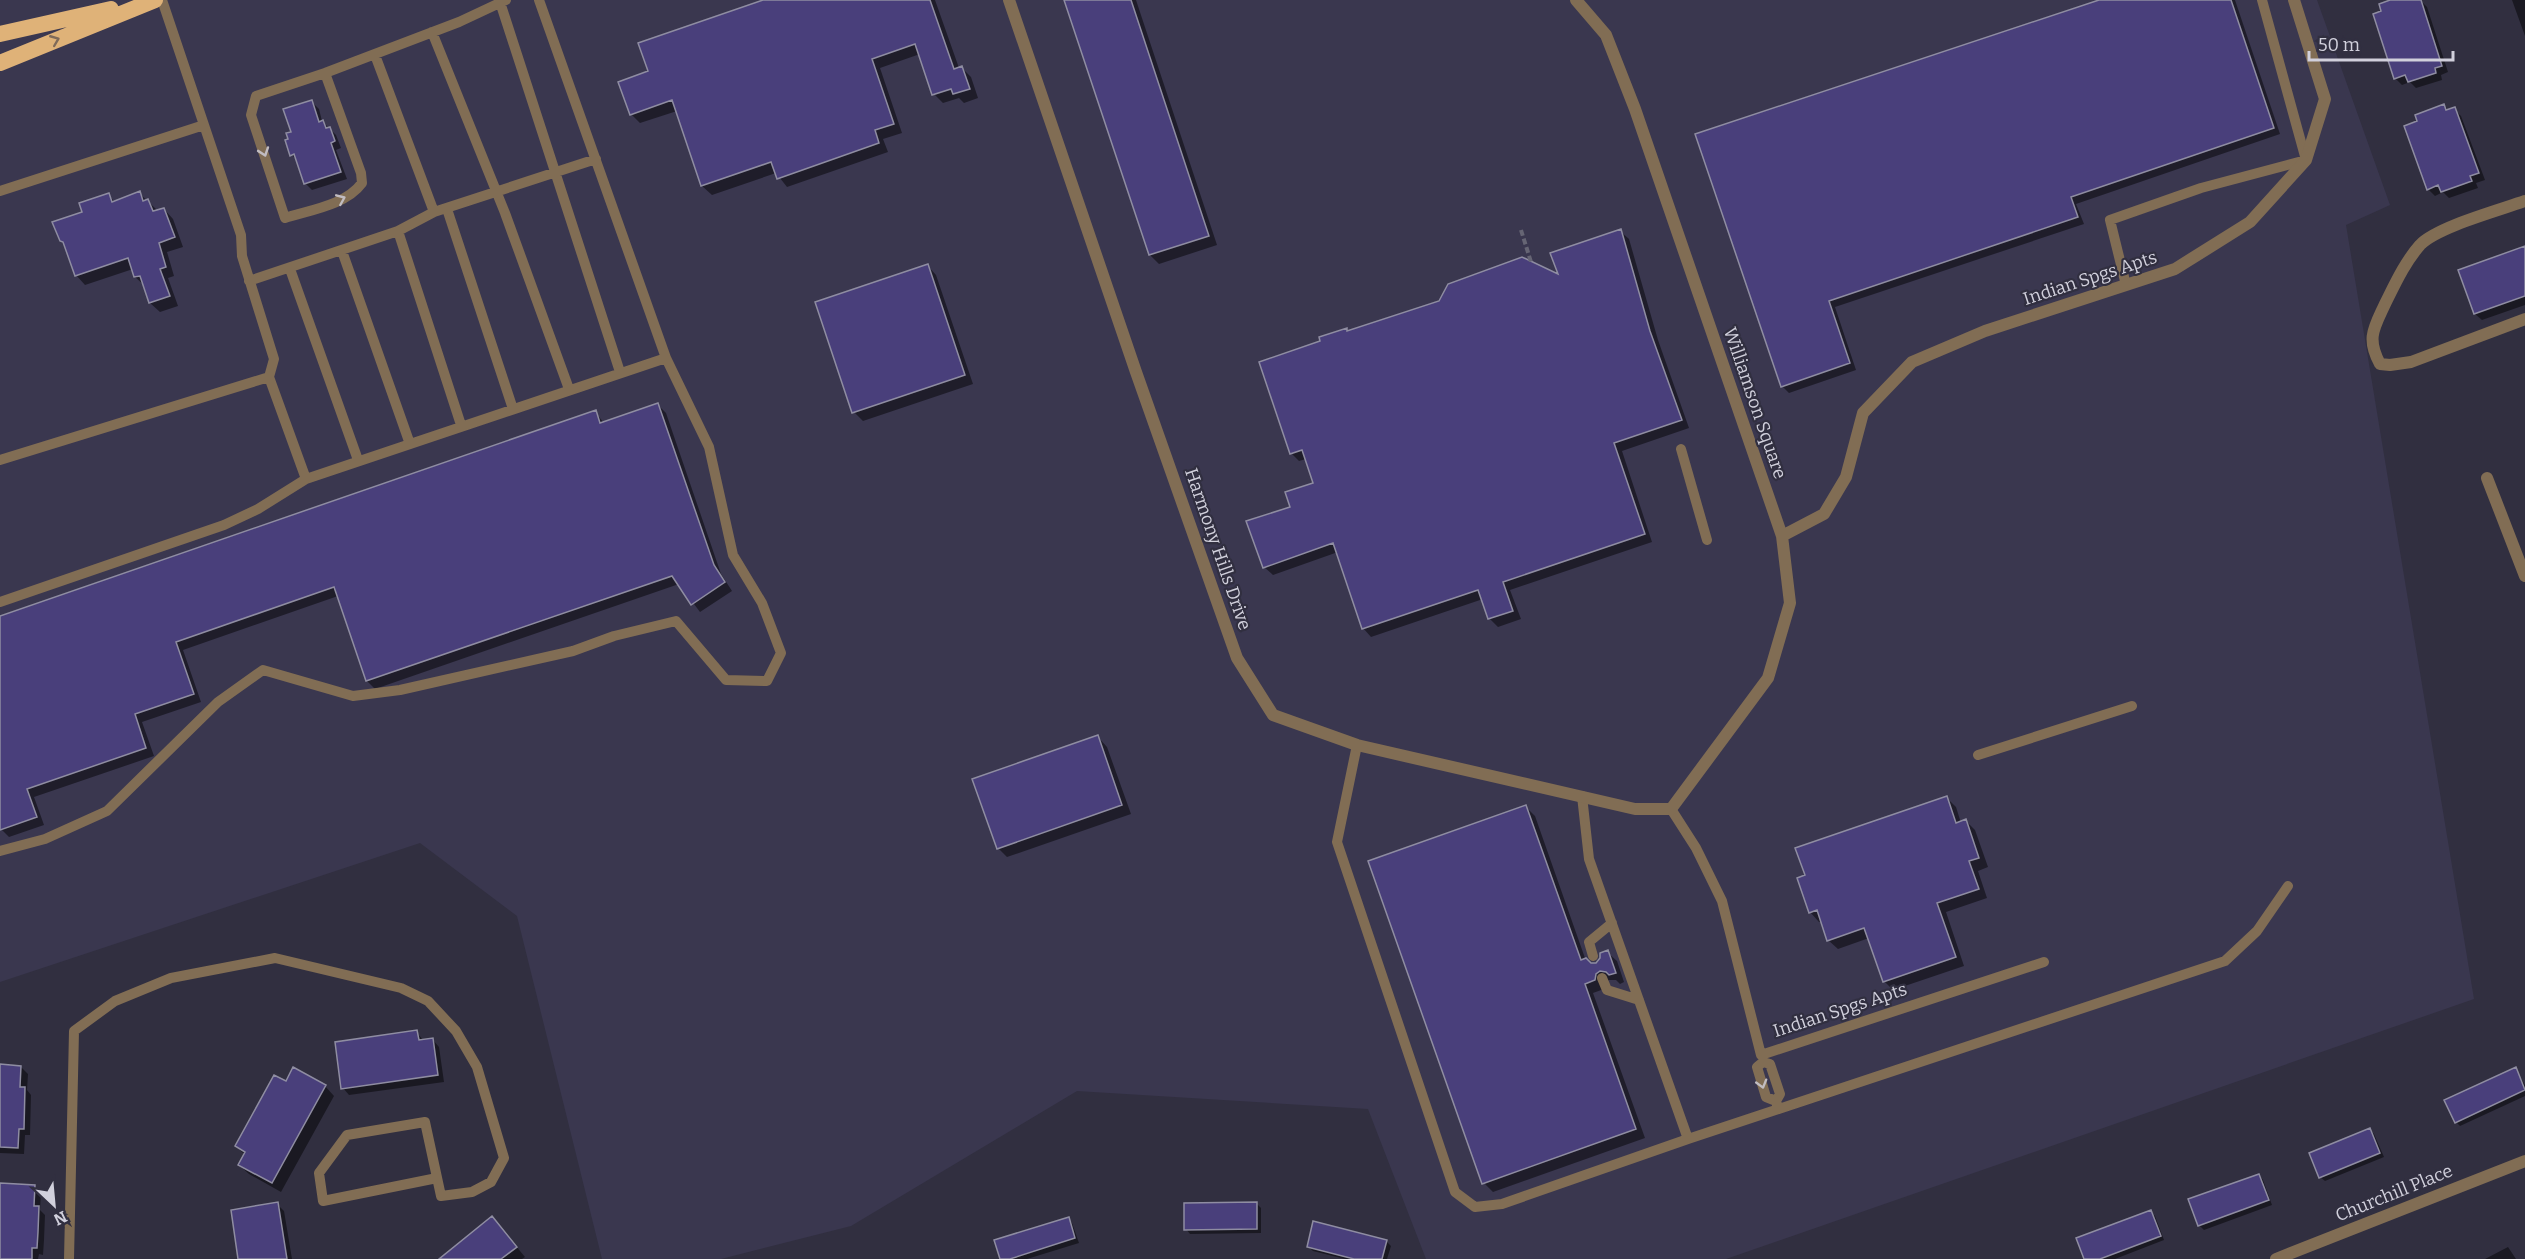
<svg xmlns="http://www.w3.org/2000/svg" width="2525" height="1259" font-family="Bitter,serif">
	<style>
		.built { fill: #3a374f }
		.shadow { fill: #0007 }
		.building { fill: #493f7b; stroke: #8f8da2; stroke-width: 1.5 }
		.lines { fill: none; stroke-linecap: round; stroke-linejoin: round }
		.path { stroke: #666574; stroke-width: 4; stroke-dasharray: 6 3; stroke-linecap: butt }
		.service { stroke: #816d54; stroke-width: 10 }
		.minor { stroke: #816d54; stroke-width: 12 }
		.trunk { stroke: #dfb278; stroke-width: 16 }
		.oneway { stroke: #7f6a59 }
		.oneway2 { stroke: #c1bcc1 }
		.labels { text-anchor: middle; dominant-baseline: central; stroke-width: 4.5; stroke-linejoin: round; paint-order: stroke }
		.street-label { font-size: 18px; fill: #d1d0dc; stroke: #312f40 }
	</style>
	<rect width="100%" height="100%" fill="#312f40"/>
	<path class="built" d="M 0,0 L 2317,0 L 2390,205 L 2346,225 L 2474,999 L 1726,1259 L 1426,1259 L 1368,1109 L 1077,1091 L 851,1226 L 721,1259 L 602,1259 L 517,916 L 420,843 L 0,982 Z"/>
	<path class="shadow" d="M 768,0 L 935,0 L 959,68 L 962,68 L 971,77 L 978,98 L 964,103 L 959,98 L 943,103 L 934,94 L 920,54 L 880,68 L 902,133 L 883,139 L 888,152 L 787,187 L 776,173 L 712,195 L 702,186 L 677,111 L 640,123 L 631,114 L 650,72 Z
		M 1066,0 L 1136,0 L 1217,245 L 1159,264 L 1150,255 Z
		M 2103,0 L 2235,0 L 2280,134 L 2076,204 L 2084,224 L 1835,307 L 1856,370 L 1789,393 L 1782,386 L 1697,135 Z
		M 2395,0 L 2420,0 L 2427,7 L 2448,72 L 2441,75 L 2442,80 L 2416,88 L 2410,82 L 2402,85 L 2395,78 L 2383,12 Z
		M 2512,0 L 2525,0 L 2525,36 Z
		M 312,102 L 319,109 L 322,121 L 336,135 L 341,148 L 336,150 L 347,179 L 312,190 L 305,183 L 298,161 L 292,155 L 293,133 Z
		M 2444,105 L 2449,111 L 2454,109 L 2461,116 L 2485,180 L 2476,183 L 2478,188 L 2449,198 L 2443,192 L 2435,196 L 2428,189 L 2419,122 Z
		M 139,193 L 157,210 L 164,209 L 173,219 L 183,247 L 167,252 L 174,276 L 168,278 L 178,306 L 160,312 L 150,303 L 145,286 L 135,277 L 133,269 L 85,285 L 76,275 L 84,213 L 108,195 L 115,202 Z
		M 1620,231 L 1629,239 L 1658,340 L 1689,428 L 1622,451 L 1652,542 L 1510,590 L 1521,619 L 1498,627 L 1489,618 L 1483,599 L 1371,637 L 1363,628 L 1338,552 L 1273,575 L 1264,567 L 1292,508 L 1315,484 L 1306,459 L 1299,461 L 1291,453 L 1322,342 L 1346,330 L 1349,332 L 1560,277 Z
		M 2525,249 L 2525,305 L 2482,320 L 2475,314 Z
		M 927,265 L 936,275 L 973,384 L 863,421 L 854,412 Z
		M 658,405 L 666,413 L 721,574 L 732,591 L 700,612 L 679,584 L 375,689 L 367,681 L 338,596 L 183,650 L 201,702 L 142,722 L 154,756 L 34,797 L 44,825 L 9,837 L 1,829 L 0,617 L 595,412 L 604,423 Z
		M 1098,737 L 1107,747 L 1131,814 L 1007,857 L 998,848 Z
		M 1947,798 L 1956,807 L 1961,823 L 1966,821 L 1975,830 L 1988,867 L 1978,871 L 1987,898 L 1946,912 L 1964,966 L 1893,990 L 1884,981 L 1869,938 L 1838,949 L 1828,940 L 1822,921 L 1819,922 L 1810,912 L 1807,876 Z
		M 1526,807 L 1535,816 L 1586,961 L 1590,965 L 1596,964 L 1607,952 L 1617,961 L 1624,982 L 1620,984 L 1616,980 L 1609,980 L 1605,983 L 1604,989 L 1593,993 L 1645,1138 L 1493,1192 L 1484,1183 Z
		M 416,1032 L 424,1041 L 433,1040 L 439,1047 L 444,1082 L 349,1095 L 343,1088 Z
		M 0,1066 L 21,1067 L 28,1074 L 27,1090 L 31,1095 L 30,1135 L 25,1135 L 24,1154 L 0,1153 Z
		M 2515,1069 L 2525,1085 L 2525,1096 L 2460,1126 L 2456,1122 Z
		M 286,1083 L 325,1086 L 334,1096 L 281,1192 L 249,1174 L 239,1165 L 245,1155 L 236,1146 Z
		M 2370,1130 L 2374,1134 L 2384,1157 L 2325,1181 L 2320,1177 Z
		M 2259,1175 L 2263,1180 L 2272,1205 L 2204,1230 L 2199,1225 Z
		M 0,1185 L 34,1186 L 41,1193 L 40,1210 L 45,1215 L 44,1240 L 43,1255 L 39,1254 L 38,1259 L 0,1259 Z
		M 277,1204 L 284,1211 L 292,1259 L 240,1259 Z
		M 1257,1204 L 1261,1208 L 1261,1233 L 1190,1234 L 1186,1229 Z
		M 2151,1212 L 2155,1216 L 2164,1240 L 2115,1259 L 2086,1259 Z
		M 1068,1218 L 1072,1223 L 1079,1243 L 1027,1259 L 1001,1259 Z
		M 501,1228 L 525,1257 L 522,1259 L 442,1259 Z
		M 1386,1241 L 1391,1246 L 1387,1259 L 1345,1259 L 1313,1251 L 1308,1246 Z
		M 2508,1247 L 2516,1259 L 2485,1259 Z"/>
	<path class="building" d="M 763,0 L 930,0 L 954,69 L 962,66 L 970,89 L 953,94 L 951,89 L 932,95 L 915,44 L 872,59 L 894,124 L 875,130 L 879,143 L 777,179 L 771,162 L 701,186 L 672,100 L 630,115 L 618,82 L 648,71 L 638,43 Z
		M 1064,0 L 1131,0 L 1209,236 L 1149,255 Z
		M 2099,0 L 2231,0 L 2274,128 L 2071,197 L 2078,217 L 1829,301 L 1850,363 L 1781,387 L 1695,134 Z
		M 2390,0 L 2421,0 L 2442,66 L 2435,68 L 2436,73 L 2408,82 L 2405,75 L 2394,79 L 2373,14 L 2381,11 L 2379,4 Z
		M 312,100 L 319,122 L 323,120 L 326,128 L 330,127 L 335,141 L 331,143 L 341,172 L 304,184 L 294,154 L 290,156 L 285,140 L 288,139 L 286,133 L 291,132 L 283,109 Z
		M 2444,104 L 2446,110 L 2455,107 L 2479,173 L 2470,176 L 2472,181 L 2441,192 L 2438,185 L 2427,190 L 2404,126 L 2417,121 L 2415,115 Z
		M 140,191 L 143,201 L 148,199 L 153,211 L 164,208 L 175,237 L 159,243 L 166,267 L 160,269 L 170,296 L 149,303 L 140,276 L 134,277 L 128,258 L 75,276 L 63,242 L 60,241 L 52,222 L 82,212 L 79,203 L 109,193 L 112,202 Z
		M 1621,229 L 1650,331 L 1682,420 L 1614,443 L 1645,534 L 1503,582 L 1513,611 L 1488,619 L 1478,590 L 1362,629 L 1333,543 L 1263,568 L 1246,521 L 1290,507 L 1285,492 L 1313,483 L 1302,450 L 1290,454 L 1259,362 L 1320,341 L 1319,337 L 1347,328 L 1347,331 L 1439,301 L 1448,284 L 1522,257 L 1558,274 L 1550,253 Z
		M 2525,246 L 2525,296 L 2474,314 L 2458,270 Z
		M 928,264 L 965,375 L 852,413 L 815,302 Z
		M 658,403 L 714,565 L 725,582 L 691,605 L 672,576 L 366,681 L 334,587 L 176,642 L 194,694 L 135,714 L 146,748 L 27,789 L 37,817 L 0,830 L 0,616 L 596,410 L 600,423 Z
		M 1098,735 L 1122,805 L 997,849 L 972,779 Z
		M 1947,796 L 1956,823 L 1966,819 L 1979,858 L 1969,861 L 1979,889 L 1937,903 L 1956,957 L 1883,982 L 1864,928 L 1827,941 L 1817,910 L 1809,913 L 1797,878 L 1805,875 L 1795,848 Z
		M 1526,805 L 1581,960 L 1586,958 L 1591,963 L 1596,963 L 1600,958 L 1600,953 L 1608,950 L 1616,973 L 1609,975 L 1606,972 L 1600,971 L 1596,974 L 1595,980 L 1585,984 L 1636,1129 L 1482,1184 L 1368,861 Z
		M 417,1030 L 419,1040 L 433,1038 L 438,1075 L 341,1089 L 335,1042 Z
		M 0,1064 L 21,1066 L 20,1087 L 25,1087 L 24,1129 L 19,1129 L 18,1148 L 0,1147 Z
		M 293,1067 L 326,1085 L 272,1183 L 238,1165 L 245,1152 L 235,1146 L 274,1075 L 286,1081 Z
		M 2516,1067 L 2525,1090 L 2455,1123 L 2444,1100 Z
		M 2370,1128 L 2380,1153 L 2319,1178 L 2309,1153 Z
		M 2259,1174 L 2269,1200 L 2198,1226 L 2188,1199 Z
		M 0,1183 L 35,1185 L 34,1206 L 39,1206 L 38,1232 L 37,1248 L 32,1248 L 32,1259 L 0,1259 Z
		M 278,1202 L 287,1259 L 238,1259 L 231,1210 Z
		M 1257,1202 L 1257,1229 L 1184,1230 L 1184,1203 Z
		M 2151,1210 L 2161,1236 L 2100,1259 L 2084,1259 L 2076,1238 Z
		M 492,1216 L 517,1247 L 501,1259 L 439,1259 Z
		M 1069,1217 L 1075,1238 L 1010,1259 L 1000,1259 L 994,1240 Z
		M 1313,1221 L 1387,1240 L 1382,1259 L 1354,1259 L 1307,1247 Z"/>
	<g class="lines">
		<path class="path" d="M 1521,230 L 1531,262"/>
		<path class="service" d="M 162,0 L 241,235 L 242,256 L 274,359 L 269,377 L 306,479
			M 500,2 L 620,372
			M 432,32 L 505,213 L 569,389
			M 375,55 L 434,212
			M 325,73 L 361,173 L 362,183 C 346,205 310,210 285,218 L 251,115 L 256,96 L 325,73 L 459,22 L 506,0
			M 0,191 L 204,125
			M 447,209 L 513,409
			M 398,231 L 461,425
			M 342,251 L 410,444
			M 290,269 L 358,460
			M 249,281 L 398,231 L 434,212 L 596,159
			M 2126,285 L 2110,220 L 2201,188 L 2306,160 L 2262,0
			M 1681,449 L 1707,540
			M 0,460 L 269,377
			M 0,602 L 224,525 L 258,509 L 306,479 L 666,358
			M 1357,745 L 1337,842 L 1455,1192 L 1475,1207 L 1502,1204 L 1688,1139 L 1589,859 L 1582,796
			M 1978,755 L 2132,706
			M 1671,809 L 1696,848 L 1722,901 L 1761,1055 L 2044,962
			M 0,851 L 45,839 L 107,811 L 218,702 L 263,670 L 353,696 L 400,690 L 573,651 L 614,636 L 676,621 L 726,680 L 767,681 L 781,653 L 762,603 L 733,555 L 709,447 L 666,358 L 539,0
			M 1593,956 L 1589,942 L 1612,923
			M 1602,978 L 1607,990 L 1639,1000
			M 1763,1062 L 1770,1064 L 1780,1094 L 1776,1101 L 1778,1109
			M 1763,1062 L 1757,1067 L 1766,1097 L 1776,1101
			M 1688,1139 L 2225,961 L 2257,931 L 2288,886
			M 69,1259 L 74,1031 L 115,1001 L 171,978 L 275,958 L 401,988 L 428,1001 L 456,1031 L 477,1067 L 504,1158 L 491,1182 L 472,1192 L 441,1196 L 425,1122 L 347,1135 L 319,1173 L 323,1201 L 437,1178"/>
		<path class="minor" d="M 1009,0 L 1136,372 L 1237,658 L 1273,715 L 1357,745 L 1635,809 L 1671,809 L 1768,678 L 1790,603 L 1782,536 L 1635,109 L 1606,35 L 1576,0
			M 2525,201 C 2500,210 2437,227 2420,245 C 2405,262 2395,284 2385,304 C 2374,328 2366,338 2380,364 L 2390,365 L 2411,362 L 2525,319
			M 2487,478 L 2525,576
			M 1782,536 L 1824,514 L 1846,477 L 1863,413 L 1912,362 L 1985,331 L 2175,269 L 2250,222 L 2306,160 L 2325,99 L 2294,0
			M 2276,1259 L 2525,1161"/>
		<path class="trunk" d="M 0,34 L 111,9
			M 0,63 L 155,0"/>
	</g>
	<defs><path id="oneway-chevron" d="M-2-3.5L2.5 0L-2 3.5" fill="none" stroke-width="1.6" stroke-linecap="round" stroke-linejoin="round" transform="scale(1.5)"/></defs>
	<use class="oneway" href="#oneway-chevron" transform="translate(55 40) rotate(-22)"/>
	<g class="oneway2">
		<use href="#oneway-chevron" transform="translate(264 152) rotate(71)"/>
		<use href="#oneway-chevron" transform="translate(341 199) rotate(-23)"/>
		<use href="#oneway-chevron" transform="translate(1762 1084) rotate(74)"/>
	</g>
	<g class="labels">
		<g class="street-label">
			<text transform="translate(2090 278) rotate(-18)">Indian Spgs Apts</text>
			<text transform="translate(1755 403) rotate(71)">Williamson Square</text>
			<text transform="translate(1218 549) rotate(71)">Harmony Hills Drive</text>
			<text transform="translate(1840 1010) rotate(-18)">Indian Spgs Apts</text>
			<text transform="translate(2394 1193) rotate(-22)">Churchill Place</text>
		</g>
	</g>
	<g transform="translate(54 1205) rotate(154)" stroke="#312f40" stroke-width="4.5" paint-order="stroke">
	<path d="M0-4.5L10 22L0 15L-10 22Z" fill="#d1d0dc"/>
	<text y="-9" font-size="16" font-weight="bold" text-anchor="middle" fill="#d1d0dc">N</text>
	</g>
	<path d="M2309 51v9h144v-9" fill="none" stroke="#d1d0dc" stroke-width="3"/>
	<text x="2318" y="51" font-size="18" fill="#d1d0dc" stroke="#312f40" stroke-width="4.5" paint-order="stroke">50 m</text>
</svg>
